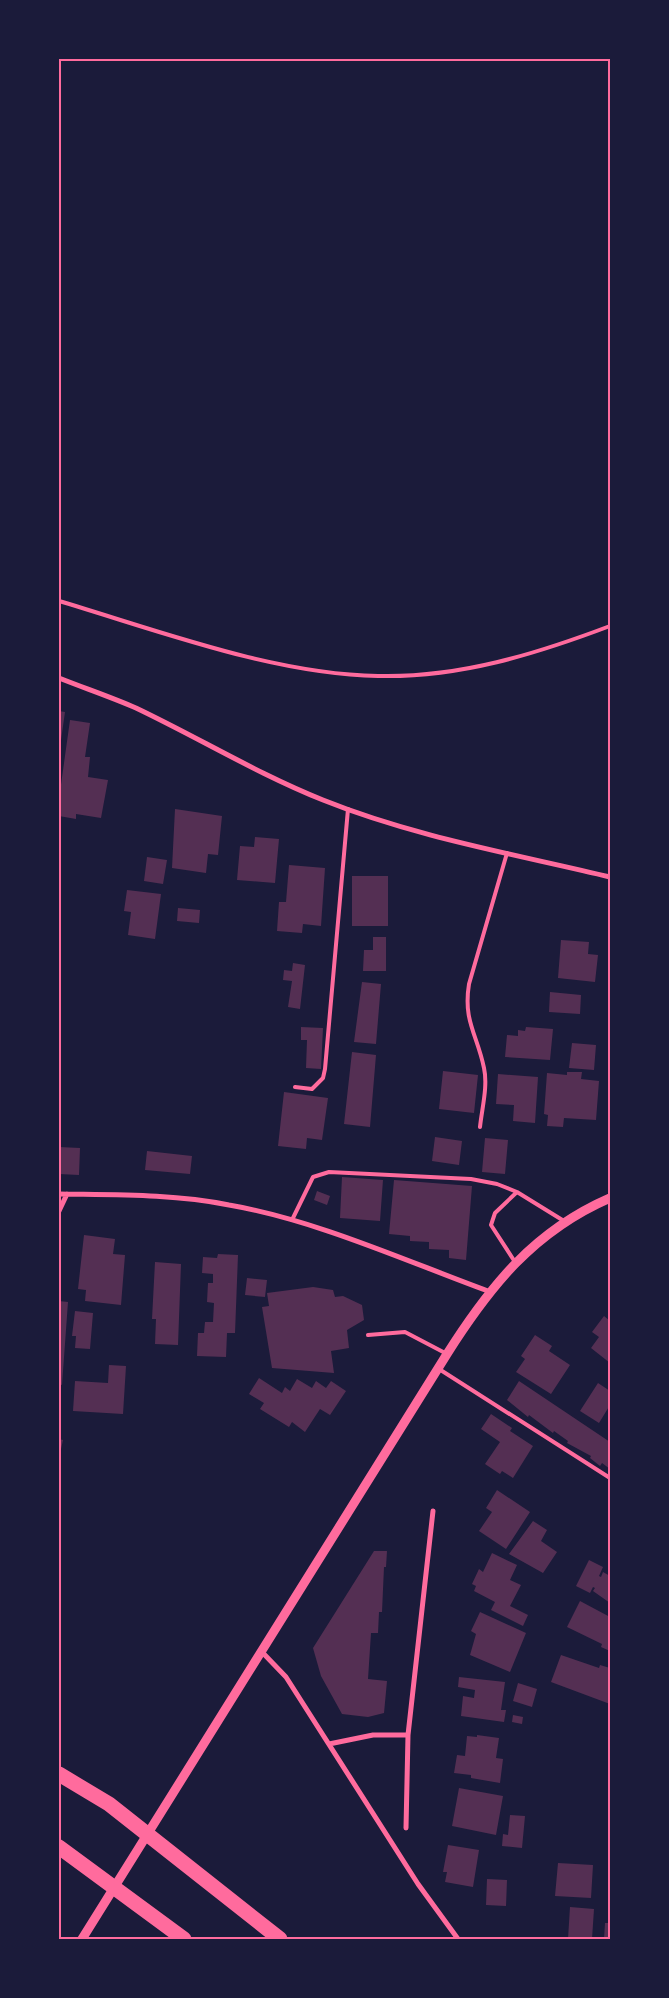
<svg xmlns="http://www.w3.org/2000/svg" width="669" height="1998" font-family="Inter,sans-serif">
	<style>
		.building { fill: #542f53 }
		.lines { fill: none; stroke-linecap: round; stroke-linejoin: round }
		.service { stroke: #ff6b9d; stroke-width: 4 }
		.minor { stroke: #ff6b9d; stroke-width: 5 }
		.tertiary { stroke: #ff6b9d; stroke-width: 9 }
		.motorway { stroke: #ff6b9d; stroke-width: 15 }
		.neatline { fill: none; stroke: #ff6b9d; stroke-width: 2 }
	</style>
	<rect width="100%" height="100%" fill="#1b1b3a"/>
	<path class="building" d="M 59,711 L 65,712 L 60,747 L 59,747 Z
		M 70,720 L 90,723 L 85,757 L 90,757 L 88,777 L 108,780 L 101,818 L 76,814 L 76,819 L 59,816 L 59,799 Z
		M 175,809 L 222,816 L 218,855 L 208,854 L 206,873 L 172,868 Z
		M 255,837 L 279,839 L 275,883 L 237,880 L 240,846 L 254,847 Z
		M 147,857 L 167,860 L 163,884 L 144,881 Z
		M 289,865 L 325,868 L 321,926 L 303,924 L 302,933 L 277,931 L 279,902 L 286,902 Z
		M 352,876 L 388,876 L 388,926 L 352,926 Z
		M 127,890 L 161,894 L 155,939 L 128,935 L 131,912 L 124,911 Z
		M 178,908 L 200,910 L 199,923 L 177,921 Z
		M 373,937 L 386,937 L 386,971 L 363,971 L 364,950 L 373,950 Z
		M 561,940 L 589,942 L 588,954 L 598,955 L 595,982 L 558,978 Z
		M 293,963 L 305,965 L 300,1009 L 288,1007 L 292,981 L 283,980 L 284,970 L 292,971 Z
		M 362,982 L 381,984 L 376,1044 L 354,1042 Z
		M 550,992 L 581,995 L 580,1014 L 549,1012 Z
		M 301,1027 L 323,1028 L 321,1069 L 306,1068 L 307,1040 L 301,1040 Z
		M 526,1027 L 553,1029 L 550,1060 L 505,1057 L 507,1035 L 518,1036 L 518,1030 L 525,1031 Z
		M 572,1043 L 596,1045 L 594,1070 L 569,1068 Z
		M 352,1052 L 376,1055 L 370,1127 L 344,1124 Z
		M 443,1071 L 478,1075 L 474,1113 L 439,1109 Z
		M 567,1072 L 582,1072 L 581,1079 L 599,1081 L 596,1120 L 564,1118 L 563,1127 L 547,1126 L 548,1115 L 544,1114 L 547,1073 L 567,1075 Z
		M 498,1074 L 538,1077 L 535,1123 L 513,1121 L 514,1105 L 496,1104 Z
		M 284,1092 L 328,1098 L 322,1140 L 307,1138 L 306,1149 L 278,1146 Z
		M 435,1137 L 462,1141 L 459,1165 L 432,1161 Z
		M 485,1138 L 508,1140 L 505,1174 L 482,1172 Z
		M 59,1147 L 80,1148 L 79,1175 L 59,1174 Z
		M 147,1151 L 192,1156 L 190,1174 L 145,1170 Z
		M 342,1177 L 383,1180 L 380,1221 L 340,1218 Z
		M 394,1180 L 472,1186 L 466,1260 L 449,1258 L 449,1250 L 429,1249 L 429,1242 L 410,1241 L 410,1236 L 389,1234 Z
		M 317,1191 L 330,1196 L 327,1205 L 314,1200 Z
		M 84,1235 L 115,1239 L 113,1254 L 125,1255 L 121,1305 L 85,1301 L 86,1290 L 78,1289 Z
		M 218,1254 L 238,1255 L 235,1333 L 227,1333 L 226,1357 L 197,1356 L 198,1333 L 204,1333 L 205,1322 L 213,1322 L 214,1303 L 207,1302 L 208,1283 L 213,1283 L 213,1274 L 202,1273 L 203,1257 L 217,1258 Z
		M 155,1262 L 181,1264 L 178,1345 L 155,1344 L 156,1319 L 152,1319 Z
		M 247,1278 L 267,1280 L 265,1297 L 245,1295 Z
		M 313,1287 L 333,1290 L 335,1297 L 343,1296 L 362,1305 L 364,1320 L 347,1330 L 349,1348 L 331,1351 L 334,1373 L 272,1368 L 262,1307 L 269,1306 L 267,1293 Z
		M 59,1301 L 68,1302 L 62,1385 L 59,1384 Z
		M 75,1311 L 93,1313 L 90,1349 L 75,1348 L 76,1336 L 72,1336 Z
		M 604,1316 L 610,1321 L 610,1363 L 591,1348 L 599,1337 L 592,1332 Z
		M 535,1335 L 552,1346 L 549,1351 L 570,1365 L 551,1394 L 516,1372 L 525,1359 L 521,1356 Z
		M 109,1365 L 126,1366 L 123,1414 L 73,1411 L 75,1381 L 108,1383 Z
		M 259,1378 L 282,1393 L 285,1387 L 290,1391 L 297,1379 L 312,1388 L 316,1381 L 326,1388 L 331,1381 L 346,1391 L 330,1415 L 320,1409 L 305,1432 L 292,1422 L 289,1427 L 260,1409 L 264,1403 L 249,1394 Z
		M 519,1381 L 610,1442 L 610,1469 L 602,1463 L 600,1466 L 590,1458 L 591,1456 L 567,1443 L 568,1441 L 554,1431 L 553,1433 L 529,1415 L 528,1417 L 507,1400 Z
		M 598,1383 L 610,1391 L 610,1405 L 599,1423 L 580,1411 Z
		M 491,1414 L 512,1428 L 510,1431 L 533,1446 L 513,1478 L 502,1471 L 500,1474 L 485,1464 L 500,1442 L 481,1429 Z
		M 59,1439 L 63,1440 L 61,1449 L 59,1448 Z
		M 497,1490 L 530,1512 L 506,1549 L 479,1531 L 492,1512 L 486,1508 Z
		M 533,1521 L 547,1530 L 541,1541 L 557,1552 L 543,1573 L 509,1554 Z
		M 374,1551 L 387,1551 L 386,1567 L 384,1567 L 382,1612 L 379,1612 L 378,1633 L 371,1633 L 368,1679 L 387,1681 L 384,1713 L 368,1717 L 342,1714 L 321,1676 L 313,1648 Z
		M 492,1553 L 517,1565 L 510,1580 L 521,1585 L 510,1606 L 528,1615 L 523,1626 L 491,1610 L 495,1602 L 474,1591 L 476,1586 L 472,1584 L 479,1569 L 483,1572 Z
		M 589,1560 L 603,1567 L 599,1576 L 601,1577 L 603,1572 L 610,1576 L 610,1603 L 593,1591 L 595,1588 L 593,1587 L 590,1593 L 576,1586 Z
		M 580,1601 L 610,1617 L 610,1651 L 601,1647 L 602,1644 L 567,1627 Z
		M 480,1612 L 526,1633 L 510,1672 L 470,1655 L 476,1634 L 471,1631 Z
		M 561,1655 L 599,1668 L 600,1665 L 610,1668 L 610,1704 L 551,1682 Z
		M 459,1677 L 505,1682 L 501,1710 L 506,1710 L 504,1722 L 461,1716 L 463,1696 L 474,1698 L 475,1690 L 458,1687 Z
		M 518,1683 L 537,1689 L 532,1707 L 513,1701 Z
		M 513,1715 L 523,1717 L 522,1724 L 512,1722 Z
		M 477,1735 L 499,1738 L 496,1758 L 503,1759 L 500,1783 L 471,1778 L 471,1775 L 454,1773 L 457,1755 L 465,1756 L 467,1736 L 477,1737 Z
		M 459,1788 L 503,1796 L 496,1835 L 452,1826 Z
		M 510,1815 L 525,1816 L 522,1848 L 502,1846 L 503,1834 L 508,1835 Z
		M 448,1845 L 479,1850 L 473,1887 L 445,1882 L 447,1872 L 443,1872 Z
		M 558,1863 L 593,1865 L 591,1898 L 555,1896 Z
		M 487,1879 L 507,1880 L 506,1906 L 486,1905 Z
		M 570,1907 L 594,1909 L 592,1939 L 568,1939 Z
		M 605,1923 L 610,1923 L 610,1939 L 604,1939 Z"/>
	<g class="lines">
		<path class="service" d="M 59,601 C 160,631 273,674 378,676 C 459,678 536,654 610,626
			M 295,1087 L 312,1089 L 323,1078 L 325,1069 L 348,809
			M 480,1127 C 482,1108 488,1086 484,1068 C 477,1034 463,1021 469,984 L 507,853
			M 292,1220 L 313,1177 L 329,1172 L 471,1179 L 497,1184 L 517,1192
			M 515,1262 L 491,1225 L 495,1213 L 517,1192 L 564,1221
			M 368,1335 L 405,1332 L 447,1354
			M 439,1369 L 610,1478"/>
		<path class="minor" d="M 59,678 C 84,688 111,697 136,708 C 199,738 258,774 323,800 C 415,837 514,854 610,877
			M 59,1194 C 116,1195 173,1194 229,1205 C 316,1220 406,1261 488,1291
			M 59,1211 L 67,1194
			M 262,1652 L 286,1677 L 418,1884 L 458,1939
			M 329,1744 L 373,1735 L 408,1735
			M 406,1828 L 408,1735 L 433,1511"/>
		<path class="tertiary" d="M 82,1939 L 447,1354 C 490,1286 534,1231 610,1198"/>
		<path class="motorway" d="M 59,1774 L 109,1804 L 280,1939
			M 59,1847 L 184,1939"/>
	</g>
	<rect width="669" height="1998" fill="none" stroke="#1b1b3a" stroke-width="120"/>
	<rect x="60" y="60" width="549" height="1878" class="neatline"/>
</svg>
